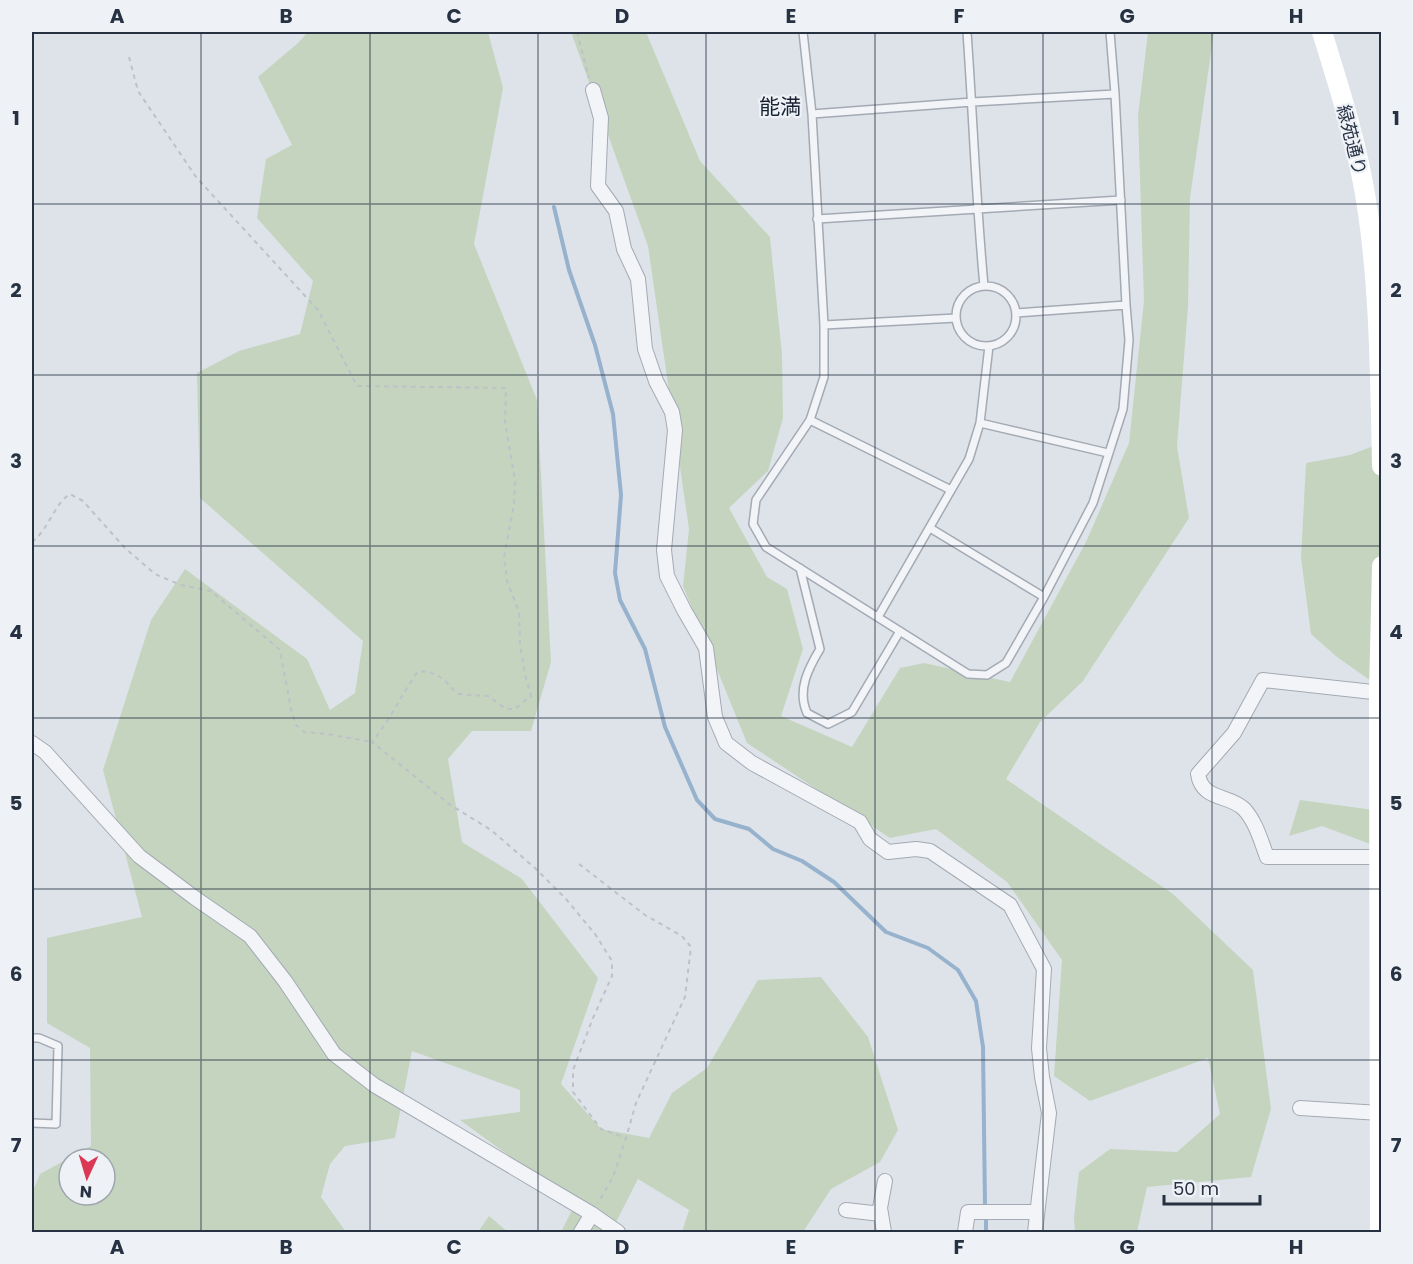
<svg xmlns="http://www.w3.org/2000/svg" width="1413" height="1264" font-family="Poppins,'Noto Sans JP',sans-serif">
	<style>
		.green { fill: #c5d4bf; fill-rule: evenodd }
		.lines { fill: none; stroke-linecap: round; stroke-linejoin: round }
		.stream { stroke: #96b2cd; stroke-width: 4 }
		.lane-casing { stroke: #a3aab4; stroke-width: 10 }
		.street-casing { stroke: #a3aab4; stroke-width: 16 }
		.path { stroke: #bdc1c8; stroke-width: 2; stroke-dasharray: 4.5 4.5; stroke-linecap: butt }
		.lane { stroke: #f2f4f7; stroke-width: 7 }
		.street { stroke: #f2f4f7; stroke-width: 14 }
		.secondary { stroke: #fff; stroke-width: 20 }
		.grid { fill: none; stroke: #263142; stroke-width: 1.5; stroke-opacity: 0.55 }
		.labels { text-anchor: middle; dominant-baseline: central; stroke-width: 4.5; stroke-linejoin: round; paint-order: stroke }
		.street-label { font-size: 18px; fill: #263142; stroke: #eef2f7 }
		.quarter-label { font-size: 21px; fill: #182232; stroke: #eef2f7 }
		.neatline { fill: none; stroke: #263142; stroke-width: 2 }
		.grid-label { font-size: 20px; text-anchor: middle; font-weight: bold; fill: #263142 }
	</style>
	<rect width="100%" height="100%" fill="#dee3e9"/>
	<path class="green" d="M 308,32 L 488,32 L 503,88 L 474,244 L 537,400 L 551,662 L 531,731 L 472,731 L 448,759 L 462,842 L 522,879 L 598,978 L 561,1084 L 601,1129 L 649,1138 L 672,1093 L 707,1068 L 758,980 L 821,977 L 868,1037 L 898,1130 L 880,1162 L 831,1189 L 803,1232 L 682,1232 L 689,1210 L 638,1179 L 611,1232 L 561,1232 L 575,1204 L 460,1120 L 520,1112 L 520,1090 L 412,1051 L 395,1138 L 345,1146 L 330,1164 L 321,1197 L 346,1232 L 32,1232 L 32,1193 L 40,1174 L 91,1146 L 90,1048 L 47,1023 L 47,938 L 142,917 L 103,770 L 151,620 L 185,569 L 307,659 L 330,710 L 355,693 L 363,641 L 200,498 L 197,373 L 239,351 L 300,334 L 313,281 L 257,218 L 266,159 L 292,145 L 258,77 L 298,43 ZM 69,1159 L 105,1159 L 105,1195 L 69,1195 Z
		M 571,32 L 646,32 L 700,161 L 770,237 L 782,355 L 783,418 L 768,471 L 729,508 L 767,577 L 787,589 L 803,649 L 781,716 L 852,747 L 900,668 L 924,663 L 1010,682 L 1086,542 L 1129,443 L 1144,301 L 1138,116 L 1148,32 L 1214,32 L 1190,198 L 1188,306 L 1177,446 L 1189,518 L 1083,681 L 1040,722 L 1006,779 L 1173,894 L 1253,970 L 1271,1109 L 1251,1177 L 1147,1187 L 1137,1232 L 1075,1232 L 1074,1217 L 1079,1172 L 1110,1149 L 1177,1152 L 1220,1114 L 1208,1058 L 1090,1101 L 1054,1076 L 1062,960 L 1007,882 L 936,829 L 890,838 L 747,743 L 683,586 L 689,529 L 648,246 Z
		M 1381,443 L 1381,688 L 1337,657 L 1311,634 L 1301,558 L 1306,463 L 1350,455 Z
		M 1300,800 L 1381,811 L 1381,848 L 1322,826 L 1289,836 Z
		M 489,1216 L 508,1232 L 478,1232 Z"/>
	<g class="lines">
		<path class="stream" d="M 554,207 L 569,270 L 595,345 L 613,414 L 621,495 L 615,573 L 620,600 L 645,649 L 665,727 L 697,800 L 715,819 L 749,829 L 773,849 L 802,861 L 834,882 L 886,932 L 928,948 L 958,970 L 976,1001 L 983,1047 L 985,1208
			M 986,1215 L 986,1232"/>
		<g class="lane-casing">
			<path id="lane" d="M 803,32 L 812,114 L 824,325 L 824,377 L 810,420 L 756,500 L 753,524 L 766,547 L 968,674 L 987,675 L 1006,663 L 1044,597 L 1093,503 L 1123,409 L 1129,340 L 1126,305 L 1016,313
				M 967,32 C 973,116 976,201 984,286
				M 1110,32 L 1115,94 L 1126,305
				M 812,114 L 972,102 L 1115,94
				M 817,219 L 1121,200
				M956 316a30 30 0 1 1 60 0a30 30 0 1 1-60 0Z
				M 824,325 L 956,318
				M 810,420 L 951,490
				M 980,423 L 1108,453
				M 930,528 L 1044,597
				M 800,568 L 820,649 C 808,669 797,690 807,713 L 828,724 L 852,712 L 900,631
				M 878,617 L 969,459 L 980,423 L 989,346
				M 32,1038 L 39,1038 L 58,1046 L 56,1124 L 32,1123"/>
		</g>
		<g class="street-casing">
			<path id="street" d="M 593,90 L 601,118 L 598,186 L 616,211 L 624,249 L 638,279 L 645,349 L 656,381 L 672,412 L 675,430 L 664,550 L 667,576 L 684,610 L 706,648 L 715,717 L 726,743 L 752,763 L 860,822 L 870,839 L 888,852 L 916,849 L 930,851 L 1010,905 L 1044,969 L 1039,1048 L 1042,1077 L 1049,1113 L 1035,1232
				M 32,743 L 45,752 L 139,856 L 195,898 L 250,936 L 285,981 L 334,1054 L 374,1085 L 592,1214 L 618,1232
				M 1380,857 L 1267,857 C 1261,841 1256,822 1244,809 C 1229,794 1202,801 1198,774 L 1234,733 L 1263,680 L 1382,693
				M 1300,1108 L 1380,1113
				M 846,1210 L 881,1214
				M 581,1232 L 592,1214
				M 884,1232 L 880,1208 L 885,1181
				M 965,1232 L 968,1212 L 1037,1212"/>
		</g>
		<path class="path" d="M 577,32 L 589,78
			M 129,57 L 138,91 L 196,177 L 318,310 L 357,386 L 506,388 L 505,422 L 515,480 L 514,504 L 504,557 L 507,581 L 519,612 L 520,644 L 525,674 L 531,696 L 515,709 L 506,709 L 488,696 L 457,694 C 444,679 439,672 418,671 C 402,694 390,720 372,742 L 449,804 L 491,830 L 535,868 L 566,899 L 595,934 L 612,961 L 612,976 L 593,1018 L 573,1070 L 573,1092 L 601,1129 L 626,1138 L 613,1177 L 598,1203
			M 32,542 C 49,529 54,504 70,494 L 83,501 L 125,548 L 155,574 L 181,585 L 211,591 L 280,650 L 292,714 L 296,725 L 304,732 L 327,734 L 372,742
			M 579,864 L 645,915 L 682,936 L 691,947 L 685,997 L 636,1103 L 626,1138"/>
		<use href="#lane" class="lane"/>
		<use href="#street" class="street"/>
		<path class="secondary" d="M 1322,32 C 1339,87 1357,143 1366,200 C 1380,288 1380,377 1382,466
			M 1380,1232 L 1379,693 L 1382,566"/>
	</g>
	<path class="grid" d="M 201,32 L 201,1232M 370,32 L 370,1232M 538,32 L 538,1232M 706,32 L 706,1232M 875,32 L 875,1232M 1043,32 L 1043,1232M 1212,32 L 1212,1232M 32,204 L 1382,204M 32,375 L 1382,375M 32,546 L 1382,546M 32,718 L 1382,718M 32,889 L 1382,889M 32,1060 L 1382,1060"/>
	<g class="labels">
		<g class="street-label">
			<text transform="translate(1352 140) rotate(76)">緑苑通り</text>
		</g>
		<g class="quarter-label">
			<text x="780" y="106">能満</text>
		</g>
	</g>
	<rect width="1413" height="1264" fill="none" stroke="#eef2f7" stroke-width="66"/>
	<g transform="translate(87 1177) rotate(184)"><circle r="28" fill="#eef2f7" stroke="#9ea5af" stroke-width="1.5"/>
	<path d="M0-4.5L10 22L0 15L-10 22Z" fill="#da3854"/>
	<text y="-9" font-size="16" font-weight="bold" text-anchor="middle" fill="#263142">N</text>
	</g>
	<path d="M1164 1195v9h96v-9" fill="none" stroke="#263142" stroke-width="3"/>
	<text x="1173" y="1195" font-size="18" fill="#263142" stroke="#eef2f7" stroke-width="4.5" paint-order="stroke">50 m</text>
	<rect x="33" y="33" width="1347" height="1198" class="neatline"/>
	<g class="grid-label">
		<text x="117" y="23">A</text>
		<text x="286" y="23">B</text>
		<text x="454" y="23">C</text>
		<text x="622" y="23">D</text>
		<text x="791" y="23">E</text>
		<text x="959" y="23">F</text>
		<text x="1127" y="23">G</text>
		<text x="1296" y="23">H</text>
		<text x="16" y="125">1</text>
		<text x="1396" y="125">1</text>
		<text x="16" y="297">2</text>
		<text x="1396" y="297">2</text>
		<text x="16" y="468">3</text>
		<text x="1396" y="468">3</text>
		<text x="16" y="639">4</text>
		<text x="1396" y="639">4</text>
		<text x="16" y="810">5</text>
		<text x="1396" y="810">5</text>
		<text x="16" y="981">6</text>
		<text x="1396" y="981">6</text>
		<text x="16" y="1152">7</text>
		<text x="1396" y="1152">7</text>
		<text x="117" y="1254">A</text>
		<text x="286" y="1254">B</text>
		<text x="454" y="1254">C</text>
		<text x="622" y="1254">D</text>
		<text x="791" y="1254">E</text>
		<text x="959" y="1254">F</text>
		<text x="1127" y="1254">G</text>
		<text x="1296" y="1254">H</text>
	</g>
</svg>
